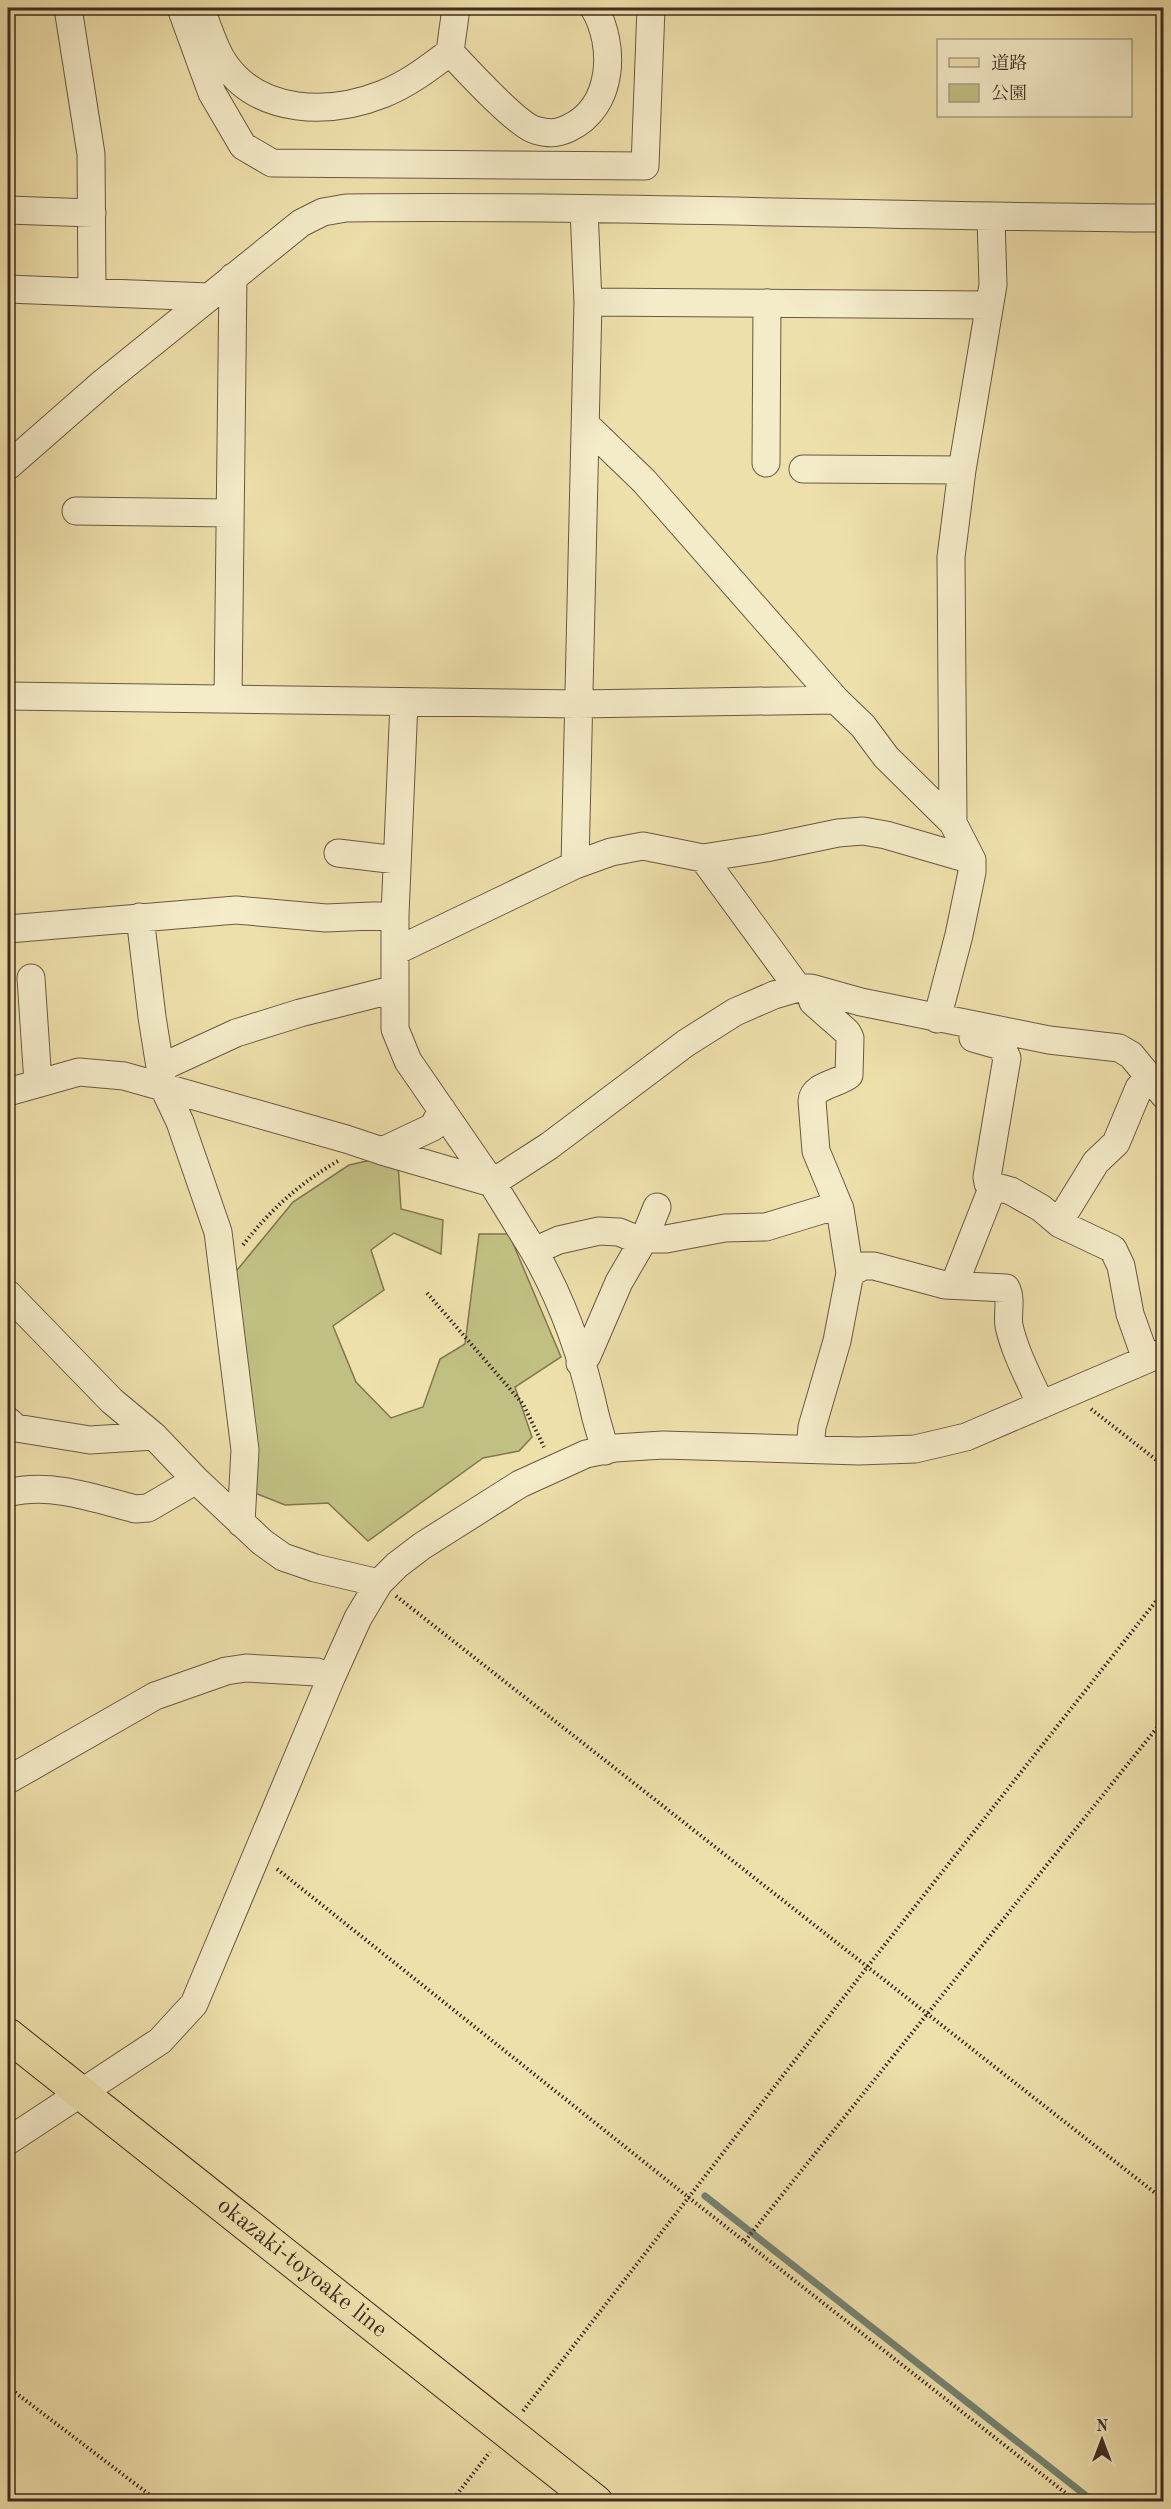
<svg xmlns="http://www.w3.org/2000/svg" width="1171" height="2509" font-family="'Old Standard TT','Noto Serif JP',serif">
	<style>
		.green { fill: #c1c083; stroke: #807652; stroke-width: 1.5 }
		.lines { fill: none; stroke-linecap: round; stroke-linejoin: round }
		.stream { stroke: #758372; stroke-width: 7 }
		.minor-casing { stroke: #6a5844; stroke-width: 29 }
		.major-casing { stroke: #3e2b22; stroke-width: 35 }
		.path { stroke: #3e2b22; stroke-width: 4; stroke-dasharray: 1.5 3; stroke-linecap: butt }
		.minor { stroke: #f4ebc8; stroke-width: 27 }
		.major { stroke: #eee0ab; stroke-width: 33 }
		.labels { text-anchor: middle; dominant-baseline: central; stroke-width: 6; stroke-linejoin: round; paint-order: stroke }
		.street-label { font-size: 24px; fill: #3e2b22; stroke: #f4ebc8 }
	</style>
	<rect width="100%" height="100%" fill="#eee0ab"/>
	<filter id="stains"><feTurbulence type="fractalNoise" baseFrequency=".00333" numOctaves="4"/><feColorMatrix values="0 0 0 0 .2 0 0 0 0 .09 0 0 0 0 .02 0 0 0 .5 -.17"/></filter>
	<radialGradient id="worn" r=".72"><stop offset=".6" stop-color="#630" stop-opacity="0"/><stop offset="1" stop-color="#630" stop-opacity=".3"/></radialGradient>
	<path class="green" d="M 380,1158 L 398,1163 L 401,1209 L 443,1220 L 441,1254 L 394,1233 L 371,1250 L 384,1290 L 333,1326 L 356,1382 L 391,1418 L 423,1407 L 440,1359 L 465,1344 L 479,1234 L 509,1234 L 561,1357 L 515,1387 L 532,1437 L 519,1451 L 483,1458 L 368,1541 L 328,1503 L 285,1505 L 250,1491 L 233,1275 L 293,1202 L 349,1165 Z"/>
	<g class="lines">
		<path class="stream" d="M 705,2196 L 1094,2502"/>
		<g class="minor-casing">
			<path id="minor" d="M 68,8 L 91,154 L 92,291
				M 181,8 L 212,93 L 243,146 L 272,163 L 645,166 L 651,8
				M 200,8 C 208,25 213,47 224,63 C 259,115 330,115 383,94 C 408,84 429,68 450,52 L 456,8
				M 450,52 C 466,69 516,124 535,130 C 549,134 556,134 569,128 C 614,107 616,45 594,8
				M 8,210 L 92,213
				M 8,289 L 209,297
				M 588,302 L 988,305
				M 586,425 L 644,481 L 836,700
				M 766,463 L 767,303
				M 8,466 L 104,382 L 301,223 L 323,212 L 346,208 C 619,205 891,217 1164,218
				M 803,469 L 962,470
				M 76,511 L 230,513
				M 8,696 L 579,704 L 836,700 L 863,726 L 886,757 L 953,823 L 972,860 L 972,872 L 959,935 L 937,1019
				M 228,699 L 233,277
				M 404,702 L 395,915 L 395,1029 L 408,1061 L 492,1183 L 549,1146 L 686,1043 L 735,1012 L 774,995 L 798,988 L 811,988 L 861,1002 L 1049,1040 L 1119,1048 L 1131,1055 L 1164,1095
				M 953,823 L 951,557 L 962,470 L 993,285 L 991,217
				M 338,853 L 397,860
				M 703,858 L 798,988
				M 575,865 L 588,302 L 584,209
				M 140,917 L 152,1017 L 163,1086 L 180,1122 L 218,1232 L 245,1450 L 241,1523
				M 8,929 L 236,910 L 326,918 L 395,915
				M 396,951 L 575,865 L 611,852 L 643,846 L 703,858 L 766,848 L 838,833 L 863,831 L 886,835 L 972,860
				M 31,978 L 38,1083
				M 808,988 L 813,1002 L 847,1032 L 850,1038 L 849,1075 C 838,1084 813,1085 812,1101 L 816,1151 L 840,1209 L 850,1273
				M 973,1038 L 1001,1046 L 1007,1058 L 987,1177 L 988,1183 L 993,1186
				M 160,1068 L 236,1033 L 300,1013 L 395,989
				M 8,1092 L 79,1072 L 124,1076 L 346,1139 L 382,1151 L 433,1127 L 442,1110
				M 382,1151 L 492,1183 L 534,1251
				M 1059,1222 L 1096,1162 L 1116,1143 L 1139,1088 L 1149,1078
				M 954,1285 L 993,1186 L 1011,1191 L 1041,1208 L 1060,1224 L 1113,1249 L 1121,1266 L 1130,1314 L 1146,1359
				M 8,1294 L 112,1401 L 154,1436 L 196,1480 L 262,1542 L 283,1557 L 315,1568 L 379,1583
				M 580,1363 L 587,1356 L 619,1282 L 644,1239 L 657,1207
				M 8,1421 L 16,1428 L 90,1440 L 154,1436
				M 810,1449 L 812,1427 L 837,1341 L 850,1273 L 863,1266 L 874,1266 L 945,1285 L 1006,1288 C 1012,1299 1007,1313 1009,1326 C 1015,1353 1030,1380 1041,1405
				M 605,1451 C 602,1437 597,1424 594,1410 C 582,1356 562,1300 534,1251 L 559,1240 L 599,1231 L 619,1232 L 636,1239 L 666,1239 L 725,1228 L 766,1227 L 838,1205
				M 8,1493 C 50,1482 94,1498 135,1509 L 148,1508 L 196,1480
				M 8,1780 L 155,1696 L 226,1671 L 246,1668 L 317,1672 L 331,1678
				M 8,2141 L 160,2041 L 194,2004 L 331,1678 L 358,1618 L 379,1583 L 397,1565 L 422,1546 L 520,1484 L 586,1454 L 615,1448 L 663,1445 L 859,1451 L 915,1449 L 966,1437 L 1164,1352"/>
		</g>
		<g class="major-casing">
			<g id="major">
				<path id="s1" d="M 8,2035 L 596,2502"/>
			</g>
		</g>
		<path class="path" d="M 243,1245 C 270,1210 300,1183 338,1161
			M 427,1293 L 523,1404 L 544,1447
			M 1091,1409 L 1164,1466
			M 396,1596 L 1164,2200
			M 277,1869 L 688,2197 L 1077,2502
			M 745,2241 L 1164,1719
			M 8,2387 L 159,2502
			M 523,2411 L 868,1966 L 1164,1591
			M 451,2502 L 490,2452"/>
		<use href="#minor" class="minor"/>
		<use href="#major" class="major"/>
	</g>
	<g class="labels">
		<g class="street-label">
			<text stroke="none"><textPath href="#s1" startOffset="375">okazaki-toyoake line</textPath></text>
		</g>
	</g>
	<rect width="1171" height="2509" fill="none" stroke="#eee0ab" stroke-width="30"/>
	<rect x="9" y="9" width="1153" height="2491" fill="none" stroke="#3e2b22" stroke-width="3"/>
	<rect x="15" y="15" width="1141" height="2479" fill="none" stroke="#3e2b22" stroke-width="1.5"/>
	<rect x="937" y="39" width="195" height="78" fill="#f4ebc8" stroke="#ab9e86" stroke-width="1.5"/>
	<rect x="949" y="58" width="30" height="9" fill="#eee0ab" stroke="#ab9e86" stroke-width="1.5"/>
	<text x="991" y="69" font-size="18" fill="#3e2b22">道路</text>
	<rect x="949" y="84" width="30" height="18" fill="#c1c083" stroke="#ab9e86" stroke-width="1.5"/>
	<text x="991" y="99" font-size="18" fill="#3e2b22">公園</text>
	<g transform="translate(1102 2440)" stroke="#f4ebc8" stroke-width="4.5" paint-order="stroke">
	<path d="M0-4.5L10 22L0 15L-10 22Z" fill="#3e2b22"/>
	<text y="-9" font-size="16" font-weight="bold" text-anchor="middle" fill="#3e2b22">N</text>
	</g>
	<rect width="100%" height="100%" filter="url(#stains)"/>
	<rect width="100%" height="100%" fill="url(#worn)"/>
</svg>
